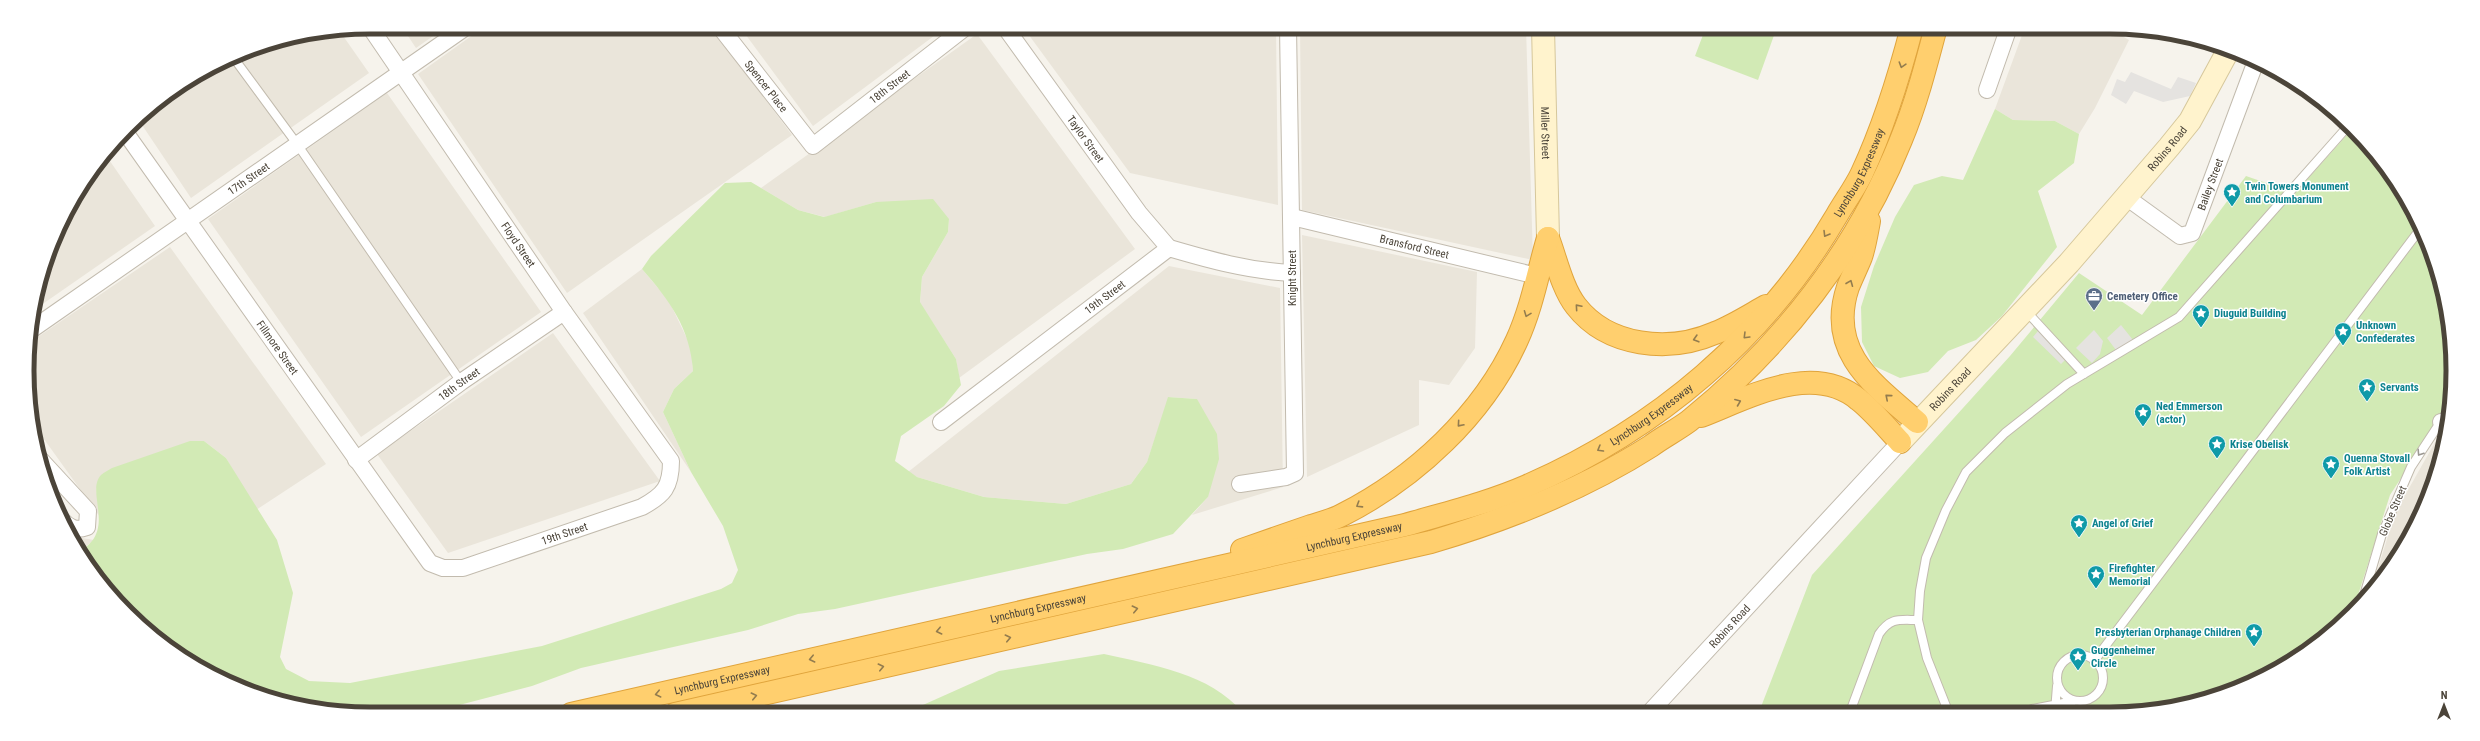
<svg xmlns="http://www.w3.org/2000/svg" width="2480" height="741" font-family="'Roboto Condensed',sans-serif">
	<style>
		.residential { fill: #eae5da }
		.green { fill: #d2eab5 }
		.parking { fill: #e5e3e0 }
		.lines { fill: none; stroke-linecap: round; stroke-linejoin: round }
		.lane-casing { stroke: #c2bbae; stroke-width: 10 }
		.street-casing { stroke: #c2bbae; stroke-width: 18 }
		.secondary-casing { stroke: #d6c79b; stroke-width: 24 }
		.highway-casing { stroke: #e0a43c; stroke-width: 24 }
		.lane { stroke: #fff; stroke-width: 8 }
		.street { stroke: #fff; stroke-width: 16 }
		.secondary { stroke: #fff3cd; stroke-width: 22 }
		.highway { stroke: #ffcf6e; stroke-width: 22 }
		.oneway { stroke: #937c4e }
		.oneway2 { stroke: #9c9892 }
		.labels { text-anchor: middle; dominant-baseline: central; stroke-width: 3; stroke-linejoin: round; paint-order: stroke }
		.street-label { font-size: 11px; fill: #4b4439; stroke: #fff }
		.culture-label { font-size: 11px; font-weight: bold; fill: #0d838f; stroke: #fff; text-anchor: start }
		.service-label { font-size: 11px; font-weight: bold; fill: #4e5e75; stroke: #fff; text-anchor: start }
		.rim { fill: none; stroke: #4b4439; stroke-width: 5 }
	</style>
	<rect width="100%" height="100%" fill="#f6f3ec"/>
	<path class="residential" d="M 402,27 L 446,27 L 416,48 Z
		M 484,27 L 711,27 L 792,135 L 567,293 L 418,74 Z
		M 740,27 L 946,27 L 813,126 Z
		M 1023,27 L 1276,27 L 1278,205 L 1130,173 Z
		M 1300,27 L 1526,27 L 1533,260 L 1302,210 Z
		M 2025,27 L 2107,27 L 2129,40 L 2095,108 L 2079,134 L 2055,121 L 2013,120 L 1995,109 Z
		M 339,30 L 369,73 L 191,198 L 138,119 L 144,112 L 239,53 L 304,34 Z
		M 977,34 L 1135,249 L 959,378 L 956,359 L 920,303 L 922,277 L 948,232 L 949,219 L 876,202 L 825,217 L 798,210 L 761,188 Z
		M 387,93 L 541,312 L 361,437 L 208,219 Z
		M 105,154 L 155,226 L 34,310 L 39,281 L 62,219 L 98,162 Z
		M 1302,235 L 1477,272 L 1475,348 L 1449,385 L 1419,380 L 1419,425 L 1307,477 Z
		M 170,247 L 326,464 L 256,510 L 226,458 L 204,441 L 96,488 L 100,517 L 36,428 L 29,343 Z
		M 1169,266 L 1280,288 L 1283,487 L 1192,515 L 1208,497 L 1197,399 L 1169,397 L 1147,462 L 1131,484 L 1066,504 L 984,497 L 917,477 L 908,472 Z
		M 642,269 L 669,301 L 691,347 L 693,371 L 674,389 L 663,412 L 691,472 L 583,313 Z
		M 553,333 L 660,481 L 448,553 L 377,454 Z
		M 2438,437 L 2445,441 L 2407,542 L 2372,588 L 2395,513 Z
		M 68,532 L 76,537 L 94,540 L 80,551 Z"/>
	<path class="green" d="M 1706,27 L 1777,27 L 1758,80 L 1695,56 Z
		M 1995,109 L 2013,120 L 2055,121 L 2079,134 L 2074,163 L 2038,191 L 2057,247 L 2002,316 L 1976,340 L 1948,351 L 1928,372 L 1900,378 L 1874,366 L 1862,342 L 1861,307 L 1874,266 L 1895,217 L 1914,185 L 1942,176 L 1963,180 Z
		M 2353,128 L 2395,179 L 2427,239 L 2446,303 L 2453,370 L 2450,403 L 2390,495 L 2352,614 L 2261,679 L 2154,711 L 1759,712 L 1812,575 L 2010,356 L 2079,273 L 2142,315 L 2246,176 L 2295,193 Z
		M 751,182 L 798,210 L 824,217 L 876,202 L 933,199 L 949,219 L 948,232 L 922,277 L 920,302 L 956,359 L 961,385 L 944,406 L 901,436 L 895,461 L 917,477 L 984,497 L 1066,504 L 1131,484 L 1147,462 L 1168,397 L 1197,399 L 1217,434 L 1219,459 L 1208,497 L 1173,534 L 1123,549 L 1087,554 L 835,609 L 798,614 L 748,630 L 581,668 L 532,686 L 425,714 L 370,714 L 304,707 L 239,688 L 180,656 L 98,579 L 80,551 C 117,530 85,492 101,475 C 104,472 109,470 112,468 L 190,441 L 204,441 L 226,458 L 277,540 L 293,593 L 280,657 L 286,669 L 309,681 L 350,683 L 542,646 L 721,589 L 732,583 L 738,570 L 723,526 L 691,472 L 663,412 L 674,389 L 693,371 C 690,328 670,301 642,269 L 651,256 L 725,183 Z
		M 1104,654 C 1152,665 1210,673 1243,713 L 905,713 L 999,671 Z"/>
	<path class="parking" d="M 2131,72 L 2171,89 L 2178,77 L 2196,83 L 2190,96 L 2163,102 L 2134,91 L 2126,104 L 2111,95 L 2117,79 L 2125,82 Z
		M 2121,325 L 2133,340 L 2116,350 L 2107,338 Z
		M 2094,330 L 2103,341 L 2100,354 L 2092,363 L 2076,348 Z
		M 2038,331 L 2067,358 L 2061,364 L 2033,337 Z"/>
	<g class="lines">
		<g class="lane-casing">
			<path id="lane" d="M 233,57 L 297,144 L 461,382
				M 2026,311 L 2084,374
				M 2363,599 L 2382,534 L 2411,467 L 2449,409
				M2057 678a23 23 0 1 1 46 0a23 23 0 1 1-46 0Z
				M 2094,661 L 2421,228
				M 2032,709 L 2074,701
				M 1948,711 L 1927,658 L 1918,620 L 1920,591 L 1926,558 L 1946,510 L 1966,472 L 2005,433 L 2067,384 L 2179,317 L 2349,125
				M 2055,711 L 2057,686
				M 1850,712 L 1879,634 C 1891,617 1899,620 1918,620"/>
		</g>
		<g class="street-casing">
			<g id="street">
				<path id="s1" d="M 720,27 L 813,146 L 966,27"/>
				<path id="s2" d="M 1005,27 L 1139,213 L 1169,248"/>
				<path d="M 1987,90 L 2009,27"/>
				<path id="s3" d="M 125,132 L 430,563 L 443,568 L 463,568 L 642,507 C 664,495 671,487 671,461 L 564,312 L 370,27"/>
				<path id="s4" d="M 2126,197 L 2180,236 L 2192,233 L 2256,61"/>
				<path id="s5" d="M 1292,217 L 1537,276"/>
				<path id="s6" d="M 31,330 L 466,27"/>
				<path id="s7" d="M 941,422 L 1169,248 C 1210,260 1249,271 1292,273"/>
				<path d="M 2441,422 L 2448,426"/>
				<path d="M 39,458 L 88,511 L 87,527 C 76,531 70,528 62,520"/>
				<path id="s8" d="M 356,460 L 461,382 L 564,312"/>
				<path d="M 1240,484 L 1286,477 L 1295,473 L 1288,27"/>
				<path id="s9" d="M 1650,712 L 1900,442"/>
			</g>
		</g>
		<g class="secondary-casing">
			<g id="secondary">
				<path id="s10" d="M 1543,27 L 1548,238"/>
				<path id="s11" d="M 1900,442 L 2069,263 L 2169,147 L 2190,121 L 2229,49"/>
			</g>
		</g>
		<g class="highway-casing">
			<g id="highway">
				<path d="M 1869,221 C 1867,232 1865,245 1861,257 C 1857,267 1852,277 1848,287 C 1826,352 1874,385 1917,422"/>
				<path d="M 1548,238 C 1556,259 1562,288 1576,306 C 1608,347 1669,353 1715,333 C 1733,326 1750,315 1766,306"/>
				<path d="M 1701,416 C 1748,398 1813,361 1859,400 C 1874,412 1887,428 1900,442"/>
				<path d="M 1242,550 C 1265,542 1288,534 1311,526 C 1321,523 1333,520 1342,515 C 1415,478 1483,415 1517,340 C 1532,307 1538,272 1548,238"/>
				<path id="s12" d="M 571,714 L 1405,525 C 1446,513 1488,503 1527,486 C 1657,429 1765,338 1837,215 C 1845,201 1855,188 1862,173 C 1884,126 1899,77 1912,27"/>
				<path d="M 675,714 L 1431,542 C 1509,519 1582,490 1651,446 C 1663,437 1677,430 1689,421 C 1782,346 1857,250 1901,140 C 1916,104 1926,65 1936,27"/>
			</g>
		</g>
		<use href="#lane" class="lane"/>
		<use href="#street" class="street"/>
		<use href="#secondary" class="secondary"/>
		<use href="#highway" class="highway"/>
	</g>
	<defs><path id="oneway-chevron" d="M-2-3.5L2.5 0L-2 3.5" fill="none" stroke-width="1.6" stroke-linecap="round" stroke-linejoin="round"/></defs>
	<g class="oneway">
		<use href="#oneway-chevron" transform="translate(1902 65) rotate(107)"/>
		<use href="#oneway-chevron" transform="translate(1826 234) rotate(121)"/>
		<use href="#oneway-chevron" transform="translate(1850 283) rotate(-68)"/>
		<use href="#oneway-chevron" transform="translate(1578 307) rotate(-131)"/>
		<use href="#oneway-chevron" transform="translate(1527 314) rotate(111)"/>
		<use href="#oneway-chevron" transform="translate(1746 336) rotate(135)"/>
		<use href="#oneway-chevron" transform="translate(1696 339) rotate(164)"/>
		<use href="#oneway-chevron" transform="translate(1888 397) rotate(-139)"/>
		<use href="#oneway-chevron" transform="translate(1738 402) rotate(-22)"/>
		<use href="#oneway-chevron" transform="translate(1460 424) rotate(131)"/>
		<use href="#oneway-chevron" transform="translate(1600 449) rotate(150)"/>
		<use href="#oneway-chevron" transform="translate(1359 505) rotate(148)"/>
		<use href="#oneway-chevron" transform="translate(1135 609) rotate(-13)"/>
		<use href="#oneway-chevron" transform="translate(939 631) rotate(167)"/>
		<use href="#oneway-chevron" transform="translate(1008 638) rotate(-13)"/>
		<use href="#oneway-chevron" transform="translate(812 659) rotate(167)"/>
		<use href="#oneway-chevron" transform="translate(881 667) rotate(-13)"/>
		<use href="#oneway-chevron" transform="translate(658 694) rotate(167)"/>
		<use href="#oneway-chevron" transform="translate(754 696) rotate(-13)"/>
	</g>
	<use class="oneway2" href="#oneway-chevron" transform="translate(2420 453) rotate(123)"/>
	<defs>
		<g id="sight-pin" transform="scale(0.9)"><path d="M0 17L-7.5 6A9.5 9.5 0 1 1 7.5 6Z" fill="#0f9aa8" stroke="#fff"/><path d="M0-6L1.8-2.2L6-1.7L2.9 1.2L3.7 5.4L0 3.3L-3.7 5.4L-2.9 1.2L-6-1.7L-1.8-2.2Z" fill="#fff"/></g>
		<g id="office-pin" transform="scale(0.9)"><path d="M0 17L-7.5 6A9.5 9.5 0 1 1 7.5 6Z" fill="#5c6f8a" stroke="#fff"/><path d="M-6-3h4V-5.5h4V-3h4V5H-6ZM-1-4.5V-3h2v-1.5ZM-6 0V1H6V0Z" fill="#fff"/></g>
	</defs>
	<g fill-rule="evenodd">
		<use href="#sight-pin" x="2232" y="192"/>
		<use href="#office-pin" x="2094" y="296"/>
		<use href="#sight-pin" x="2201" y="313"/>
		<use href="#sight-pin" x="2343" y="331"/>
		<use href="#sight-pin" x="2367" y="387"/>
		<use href="#sight-pin" x="2143" y="412"/>
		<use href="#sight-pin" x="2217" y="444"/>
		<use href="#sight-pin" x="2331" y="464"/>
		<use href="#sight-pin" x="2079" y="523"/>
		<use href="#sight-pin" x="2096" y="574"/>
		<use href="#sight-pin" x="2254" y="632"/>
		<use href="#sight-pin" x="2078" y="656"/>
	</g>
	<g class="labels">
		<g class="street-label">
			<text stroke="none"><textPath href="#s1" startOffset="75">Spencer Place</textPath></text>
			<text stroke="none"><textPath href="#s1" startOffset="248">18th Street</textPath></text>
			<text stroke="none"><textPath href="#s10" startOffset="106">Miller Street</textPath></text>
			<text stroke="none"><textPath href="#s2" startOffset="138">Taylor Street</textPath></text>
			<text stroke="none"><textPath href="#s11" startOffset="397">Robins Road</textPath></text>
			<text stroke="none"><textPath href="#s12" startOffset="1450">Lynchburg Expressway</textPath></text>
			<text stroke="none"><textPath href="#s6" startOffset="265">17th Street</textPath></text>
			<text stroke="none"><textPath href="#s4" startOffset="131">Bailey Street</textPath></text>
			<text transform="translate(518 245) rotate(56)">Floyd Street</text>
			<text stroke="none"><textPath href="#s5" startOffset="126">Bransford Street</textPath></text>
			<text transform="translate(1292 278) rotate(-90)">Knight Street</text>
			<text stroke="none"><textPath href="#s7" startOffset="206">19th Street</textPath></text>
			<text stroke="none"><textPath href="#s3" startOffset="264">Fillmore Street</textPath></text>
			<text stroke="none"><textPath href="#s8" startOffset="128">18th Street</textPath></text>
			<text stroke="none"><textPath href="#s11" startOffset="73">Robins Road</textPath></text>
			<text stroke="none"><textPath href="#s12" startOffset="1127">Lynchburg Expressway</textPath></text>
			<text transform="translate(2393 511) rotate(-67)">Globe Street</text>
			<text stroke="none"><textPath href="#s3" startOffset="669">19th Street</textPath></text>
			<text stroke="none"><textPath href="#s12" startOffset="803">Lynchburg Expressway</textPath></text>
			<text stroke="none"><textPath href="#s12" startOffset="479">Lynchburg Expressway</textPath></text>
			<text stroke="none"><textPath href="#s9" startOffset="117">Robins Road</textPath></text>
			<text stroke="none"><textPath href="#s12" startOffset="155">Lynchburg Expressway</textPath></text>
		</g>
		<g class="culture-label">
			<text x="2245" y="186">Twin Towers Monument<tspan x="2245" dy="13">and Columbarium</tspan></text>
			<text x="2214" y="313">Diuguid Building</text>
			<text x="2356" y="325">Unknown<tspan x="2356" dy="13">Confederates</tspan></text>
			<text x="2380" y="387">Servants</text>
			<text x="2156" y="406">Ned Emmerson<tspan x="2156" dy="13">(actor)</tspan></text>
			<text x="2230" y="444">Krise Obelisk</text>
			<text x="2344" y="458">Quenna Stovall<tspan x="2344" dy="13">Folk Artist</tspan></text>
			<text x="2092" y="523">Angel of Grief</text>
			<text x="2109" y="568">Firefighter<tspan x="2109" dy="13">Memorial</tspan></text>
			<text x="2241" y="632" text-anchor="end">Presbyterian Orphanage Children</text>
			<text x="2091" y="650">Guggenheimer<tspan x="2091" dy="13">Circle</tspan></text>
		</g>
		<g class="service-label">
			<text x="2107" y="296">Cemetery Office</text>
		</g>
	</g>
	<path d="M0 0H2480V741H0ZM370 34H2110A336 336 0 0 1 2446 370V371A336 336 0 0 1 2110 707H370A336 336 0 0 1 34 371V370A336 336 0 0 1 370 34Z" fill="#fff" fill-rule="evenodd"/>
	<path class="rim" d="M370 34H2110A336 336 0 0 1 2446 370V371A336 336 0 0 1 2110 707H370A336 336 0 0 1 34 371V370A336 336 0 0 1 370 34Z"/>
	<g transform="translate(2444 705)" stroke="#ffffff" stroke-width="3" paint-order="stroke">
	<path d="M0-3L7 15L0 10L-7 15Z" fill="#4b4439"/>
	<text y="-6" font-size="11" font-weight="bold" text-anchor="middle" fill="#4b4439">N</text>
	</g>
</svg>
